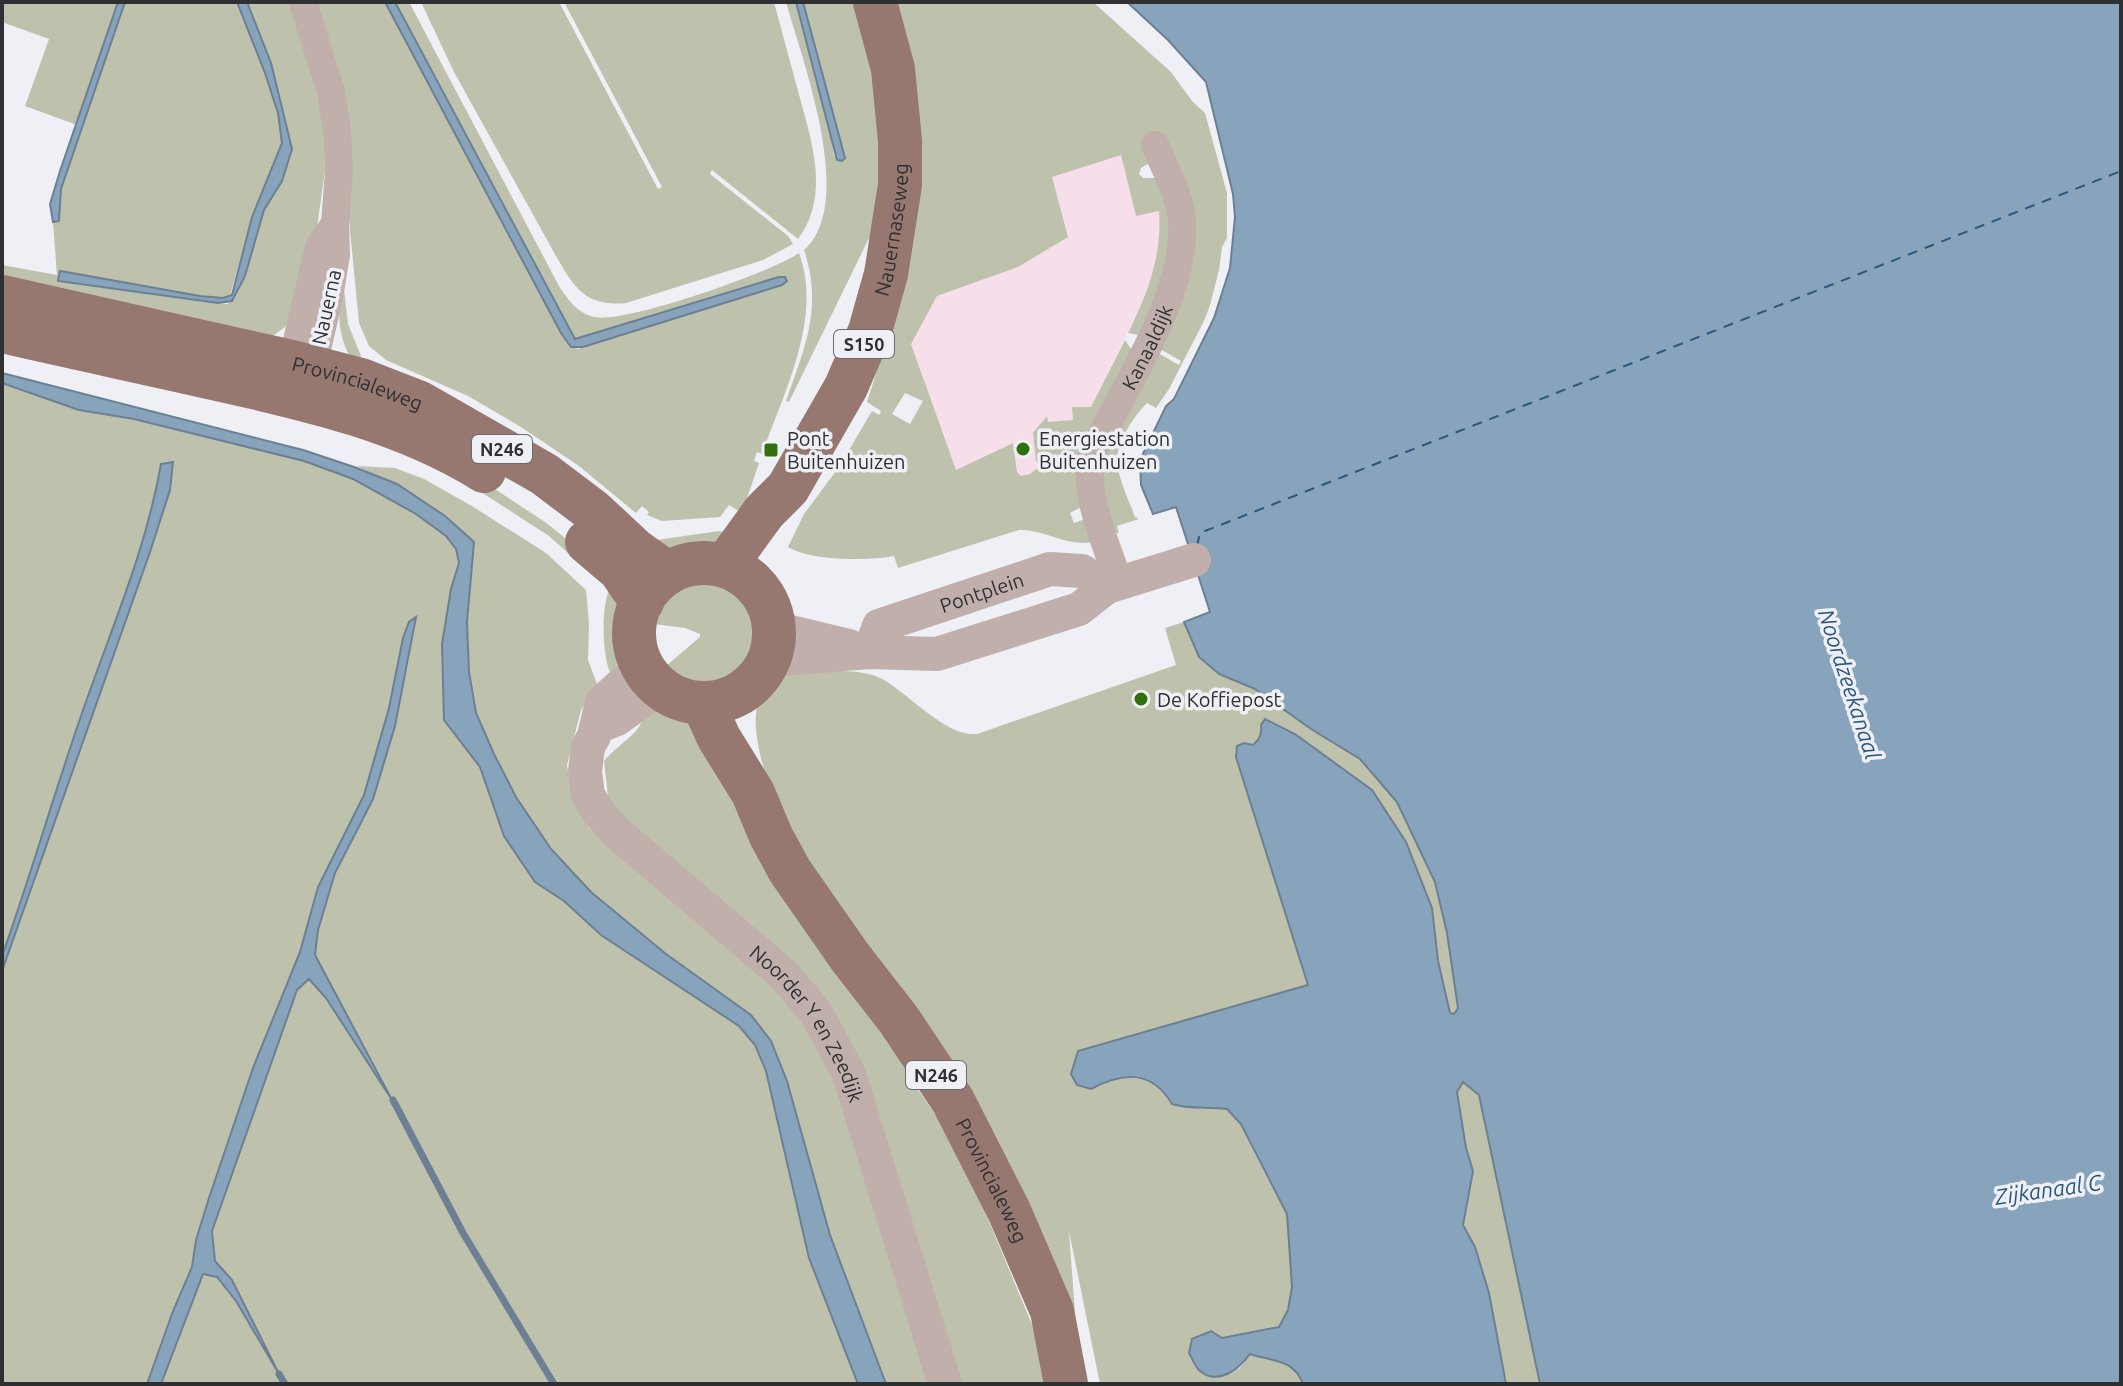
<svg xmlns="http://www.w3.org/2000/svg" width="2123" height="1386" font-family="Ubuntu,sans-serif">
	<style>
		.industrial { fill: #f6dfeb }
		.green { fill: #bec1ac; fill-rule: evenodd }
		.water { fill: #88a3bc; stroke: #6d8093; stroke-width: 2 }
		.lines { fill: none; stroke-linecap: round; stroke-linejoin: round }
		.stream { stroke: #6d8093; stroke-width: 7 }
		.ferry { stroke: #2b577b; stroke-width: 2; stroke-dasharray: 10 8; stroke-linecap: butt }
		.minor { stroke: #c1afab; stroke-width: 28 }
		.tertiary { stroke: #c1afab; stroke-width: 34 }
		.primary { stroke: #977871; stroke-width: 44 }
		.poi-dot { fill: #2f720d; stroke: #eef0f6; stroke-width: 3 }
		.labels { text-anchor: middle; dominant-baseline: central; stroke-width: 7; stroke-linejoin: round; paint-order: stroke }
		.shield { fill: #eef0f6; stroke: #686a6d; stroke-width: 2 }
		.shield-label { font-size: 18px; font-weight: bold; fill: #2f3032 }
		.street-label { font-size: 20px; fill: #2f3032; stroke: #eef0f6 }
		.poi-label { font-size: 20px; fill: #2f3032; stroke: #eef0f6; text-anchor: start }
		.water-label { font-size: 22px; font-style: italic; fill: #2b577b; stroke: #eef0f6 }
	</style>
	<rect width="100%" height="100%" fill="#eef0f6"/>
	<path class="industrial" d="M 1121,155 L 1136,216 L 1159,210 L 1159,242 L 1154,277 L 1147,293 L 1091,407 L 1073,420 L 1047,422 L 1046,417 L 1033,433 L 1040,466 L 1030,474 L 1021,476 L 1017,472 L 1013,443 L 956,470 L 910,344 L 937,296 L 1018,267 L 1051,177 Z"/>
	<path class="green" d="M 4,2 L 118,2 L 77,125 L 25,106 L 49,39 L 2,22 Z
		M 125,2 L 237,2 L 265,73 L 278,113 L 282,143 L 252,217 L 230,296 L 224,298 L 59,281 L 218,303 L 227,304 L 234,299 L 242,267 L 287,133 L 247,2 L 293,2 L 323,118 L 325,171 L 316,234 L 293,314 L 285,327 L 270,338 L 2,286 L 2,265 L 57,275 L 53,222 L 59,221 L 61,189 Z
		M 315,2 L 385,2 L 569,345 L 578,349 L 583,347 L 782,285 L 787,278 L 779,277 L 575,339 L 395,2 L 409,2 L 559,286 C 569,301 577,313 595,317 C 625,324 772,272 799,253 C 823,318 784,392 762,454 L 757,452 L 754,461 L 759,463 L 742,513 L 729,505 L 720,517 L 662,521 L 647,515 L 649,512 L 642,506 L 636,513 L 579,466 L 521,427 L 468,396 L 386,360 L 369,346 L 359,323 L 349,220 Z
		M 421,2 L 559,2 L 658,189 L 662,187 L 564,2 L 774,2 C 782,32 790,62 798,91 C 811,139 831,195 798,239 L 712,170 L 710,174 L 788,236 L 793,244 L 763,260 L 626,303 C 585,307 574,287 556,256 L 454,72 Z
		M 786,2 L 796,2 L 830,131 L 834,155 L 839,161 L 845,158 L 803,2 L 858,2 L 884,113 L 876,214 L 870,236 L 789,402 L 786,401 C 805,347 823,307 804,250 C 857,203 802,60 786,2 Z
		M 889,2 L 1093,2 L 1171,72 L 1192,101 L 1205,113 L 1227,193 L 1227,238 L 1222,247 L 1219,270 L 1210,305 L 1204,321 L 1169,389 L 1156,408 L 1147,403 C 1134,416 1117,441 1117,461 C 1118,479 1129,500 1135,517 L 1139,519 L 1117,526 L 1119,534 L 1108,528 C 1101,515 1094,495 1094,480 C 1093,447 1135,380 1151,349 L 1179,365 L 1181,361 L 1153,345 C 1175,300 1196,255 1184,203 C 1179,181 1167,160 1159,139 L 1149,143 L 1154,160 L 1141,168 L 1139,174 L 1143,178 L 1157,178 L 1165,183 C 1186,245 1173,275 1146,331 L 1138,335 L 1128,333 C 1148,293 1162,256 1159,211 L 1136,216 L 1121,155 L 1052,177 L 1068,237 L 1018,267 L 937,296 L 911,344 L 956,470 L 1013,443 L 1017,472 L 1021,476 L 1030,474 L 1040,466 L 1036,461 L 1033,433 L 1047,416 L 1048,422 L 1073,420 L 1072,407 L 1091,407 L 1125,340 L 1135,355 L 1086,450 L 1083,477 L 1085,505 L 1070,513 L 1074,523 L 1085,519 L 1095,525 L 1096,531 L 1092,542 C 1067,547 1044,529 1019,530 L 898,568 L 894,556 C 868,561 810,561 788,547 L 804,514 L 839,467 L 872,411 L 879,415 L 881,411 L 867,402 C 914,259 929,149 889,2 ZM 905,393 L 923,401 L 910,424 L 892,414 Z
		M 343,280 L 348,324 L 361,356 L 360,361 L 351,359 C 336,332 338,310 343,280 Z
		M 2,383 L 79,410 L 134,419 L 304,461 L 353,479 L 416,514 L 446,536 L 456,549 L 459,563 L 451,589 L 442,644 L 444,720 L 480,767 L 504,836 L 535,882 L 564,901 L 601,935 L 739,1026 L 755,1045 L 766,1071 L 809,1258 L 858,1384 L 161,1384 L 203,1274 L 217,1277 L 236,1301 L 270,1358 L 232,1280 L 215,1261 L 212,1231 L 297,990 L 309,979 L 326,998 L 386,1090 L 315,955 L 318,930 L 335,873 L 373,799 L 395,726 L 409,659 L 409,622 L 389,708 L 364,795 L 318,887 L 300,952 L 253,1068 L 209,1198 L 196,1240 L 192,1267 L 173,1311 L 147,1384 L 2,1384 L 2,971 L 150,552 L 170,490 L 173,463 L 161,465 C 147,545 115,620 88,696 C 57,782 33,870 2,956 Z
		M 357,466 L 395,468 L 424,479 L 472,506 L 546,553 L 586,590 L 589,623 L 588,660 L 597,684 L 581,710 L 567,765 L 573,802 L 589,828 L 649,881 L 737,949 L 791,1006 L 818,1044 L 843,1099 L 932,1384 L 886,1384 L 830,1235 L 787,1081 L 771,1041 L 751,1014 L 666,954 L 591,892 L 551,849 L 516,797 L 494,754 L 476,713 L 469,672 L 467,622 L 473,542 Z
		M 481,480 L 545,522 L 590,558 L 597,579 L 549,536 L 481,492 Z
		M 719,531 L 729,533 L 716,548 L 668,555 L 657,540 Z
		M 708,582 C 802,604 730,729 666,666 L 700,637 L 700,634 L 685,628 L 654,624 C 660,597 681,583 708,582 Z
		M 609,591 L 624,611 L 621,659 L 611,674 C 602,658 601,606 609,591 Z
		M 1184,622 L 1199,657 L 1219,674 L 1255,689 L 1311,729 L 1360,759 L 1397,802 L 1435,882 L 1447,933 L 1458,1008 L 1453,1015 L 1450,1013 L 1438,961 L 1432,908 L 1262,733 L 1259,740 L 1236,757 L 1308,985 L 1078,1051 L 1091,1089 C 1139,1063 1159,1088 1202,1109 L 1212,1106 L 1227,1108 L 1241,1124 L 1287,1215 L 1292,1287 L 1288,1310 L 1279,1327 L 1222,1338 L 1211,1331 L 1192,1339 L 1239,1369 L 1250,1354 C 1273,1362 1293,1358 1303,1384 L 1100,1384 L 1069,1231 L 1076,1326 L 804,867 C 784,819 705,674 806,671 C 826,670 868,669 884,680 C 910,695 946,737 977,734 L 1176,665 L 1165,628 Z
		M 654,707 L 687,714 L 903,1054 L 909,1077 L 940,1121 L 986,1214 L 1040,1344 L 1048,1384 L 958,1384 L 863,1088 L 619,815 L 608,796 L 604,761 C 613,750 624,743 634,733 C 644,723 639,719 654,707 Z
		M 1463,1082 L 1479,1094 L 1540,1384 L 1506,1384 L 1489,1293 L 1475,1247 L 1463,1225 L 1473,1171 L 1466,1148 L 1457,1092 Z"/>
	<path class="water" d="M 118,2 L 125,2 L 61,189 L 59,221 L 53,222 L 50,204 L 60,171 Z
		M 237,2 L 247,2 L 271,63 L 292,149 L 282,181 L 264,210 L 245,276 L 232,301 L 218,303 L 58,281 L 60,271 L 200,296 L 223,298 L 232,295 L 252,217 L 282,143 L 278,113 L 265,73 Z
		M 385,2 L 395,2 L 575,339 L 779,277 L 785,277 L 787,281 L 782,285 L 583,347 L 571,347 L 561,333 Z
		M 796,2 L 803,2 L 845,158 L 842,161 L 837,160 Z
		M 1127,2 L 2121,2 L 2121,1384 L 1540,1384 L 1479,1095 L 1463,1082 L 1457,1092 L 1466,1148 L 1473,1171 L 1463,1225 L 1475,1247 L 1489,1293 L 1506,1384 L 1303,1384 C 1293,1358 1273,1362 1250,1354 C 1239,1369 1218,1386 1200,1371 C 1195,1367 1192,1358 1189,1353 L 1192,1339 L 1211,1331 L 1222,1338 L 1279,1327 L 1288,1310 L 1292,1287 L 1287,1214 L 1241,1124 L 1227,1109 C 1208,1106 1191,1110 1172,1104 C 1152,1070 1123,1072 1091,1089 L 1077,1085 L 1071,1074 L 1078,1051 L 1308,985 L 1236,757 L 1237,746 L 1244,743 L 1253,745 C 1260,739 1262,734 1261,725 L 1265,719 L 1295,734 L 1372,790 L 1406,842 L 1432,908 L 1438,961 L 1450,1013 L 1454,1014 L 1458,1008 L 1447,933 L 1435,882 L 1397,802 L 1360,759 L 1311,729 L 1255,689 L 1219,674 L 1199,657 L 1184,622 L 1210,612 L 1176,507 L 1153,514 L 1141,485 L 1140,460 L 1166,406 L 1174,399 L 1214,318 L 1230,268 L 1235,217 L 1233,194 L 1206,82 L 1168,40 Z
		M 2,373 L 303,450 L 354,467 L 397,484 L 445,516 L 474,542 L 467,622 L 469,672 L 476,713 L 494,754 L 516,797 L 551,849 L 591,892 L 666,954 L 751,1015 L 771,1041 L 787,1081 L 830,1235 L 886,1384 L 858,1384 L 809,1258 L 766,1071 L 755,1045 L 739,1026 L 601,935 L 564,901 L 535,882 L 504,836 L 480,767 L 444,720 L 442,644 L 451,589 L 459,563 L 456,549 L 446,536 L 416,514 L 353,479 L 304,461 L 134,419 L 79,410 L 2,383 Z
		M 173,462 L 170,490 L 150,552 L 2,971 L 2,956 C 33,870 57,782 88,696 C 115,620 147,545 161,464 Z
		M 416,617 L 395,726 L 373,799 L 335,873 L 318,930 L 315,955 L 392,1100 L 326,998 L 309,979 L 297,990 L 212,1231 L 215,1261 L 232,1280 L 279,1374 L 236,1301 L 217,1277 L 203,1274 L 161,1384 L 147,1384 L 173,1311 L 192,1267 L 196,1240 L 209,1198 L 253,1068 L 300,952 L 318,887 L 364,795 L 389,708 L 403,638 L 409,622 Z"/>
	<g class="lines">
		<path class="stream" d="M 393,1100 L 463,1233 L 554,1384
			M 279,1374 L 285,1384"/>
		<path class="ferry" d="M 1197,546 L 1200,533 L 2121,171"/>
		<g class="minor">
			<path d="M 303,2 L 331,93 L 337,131 L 339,171 L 335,223 L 336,255 L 329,297 L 313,367 L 305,379"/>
			<path d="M 293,375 L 292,362 L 319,247 L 334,225"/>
			<path id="s1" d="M 1119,583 C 1106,542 1081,493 1093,450 C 1126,386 1187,293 1182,221 C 1180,195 1165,169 1155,145"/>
		</g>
		<g class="tertiary">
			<path d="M 774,628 L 849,646"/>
			<path id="s2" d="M 869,652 L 879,626 L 1050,569 L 1082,571 L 1107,587"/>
			<path d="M 769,660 L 869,652 L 937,654 L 1079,609 L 1107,587 L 1194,560"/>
			<path id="s3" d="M 643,665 L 602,702 L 594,736 L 588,747 L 585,771 L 588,795 L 599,813 L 616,832 L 783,974 L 816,1013 L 849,1074 L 945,1384"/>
			<path d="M 597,727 L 617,719 L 661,687"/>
		</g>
		<g class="primary">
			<path id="s4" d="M 2,297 L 292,362 L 361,380 L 420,403 L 544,474 L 593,511 L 636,551 L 667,573"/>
			<path d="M 2,331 C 75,348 148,363 222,380 C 312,400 405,422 484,471"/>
			<path d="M 587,542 L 620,570 L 642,602"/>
			<circle cx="704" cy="633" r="70"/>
			<path id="s5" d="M 725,566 L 764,512 L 788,488 L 846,387 L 870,331 L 886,274 L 900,185 L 900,141 L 893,69 L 875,2"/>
			<path id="s6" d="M 703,703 L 719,738 L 753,793 L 771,836 L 790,871 L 850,957 L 899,1020 L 953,1101 L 1009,1211 L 1052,1311 L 1066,1384"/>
		</g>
	</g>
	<g class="poi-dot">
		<circle cx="1023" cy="449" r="8"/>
		<rect x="763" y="442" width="16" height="16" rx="4"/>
		<circle cx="1141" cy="699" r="8"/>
	</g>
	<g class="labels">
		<g class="shield">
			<rect x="834" y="330" width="60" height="28" rx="6"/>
			<rect x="472" y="435" width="60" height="28" rx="6"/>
			<rect x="906" y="1061" width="60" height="28" rx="6"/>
		</g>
		<g class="shield-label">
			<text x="864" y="344">S150</text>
			<text x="502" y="449">N246</text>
			<text x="936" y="1075">N246</text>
		</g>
		<g class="street-label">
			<text stroke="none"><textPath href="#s5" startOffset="382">Nauernaseweg</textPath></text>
			<text transform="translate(326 307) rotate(-78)">Nauerna</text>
			<text stroke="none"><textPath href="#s1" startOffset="254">Kanaaldijk</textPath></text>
			<text stroke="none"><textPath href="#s4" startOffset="366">Provincialeweg</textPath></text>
			<text stroke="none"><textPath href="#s2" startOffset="136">Pontplein</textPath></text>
			<text stroke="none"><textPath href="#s3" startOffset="472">Noorder Y en Zeedijk</textPath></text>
			<text stroke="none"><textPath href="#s6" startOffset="560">Provincialeweg</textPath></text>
		</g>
		<g class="poi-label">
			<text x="787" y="438">Pont<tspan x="787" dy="23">Buitenhuizen</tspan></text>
			<text x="1039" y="438">Energiestation<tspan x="1039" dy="23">Buitenhuizen</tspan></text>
			<text x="1157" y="699">De Koffiepost</text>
		</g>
		<g class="water-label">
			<text transform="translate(1850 684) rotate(72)">Noordzeekanaal</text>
			<text transform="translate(2048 1189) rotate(-8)">Zijkanaal C</text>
		</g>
	</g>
	<rect width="2123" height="1386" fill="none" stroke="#2f3032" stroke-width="8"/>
</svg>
